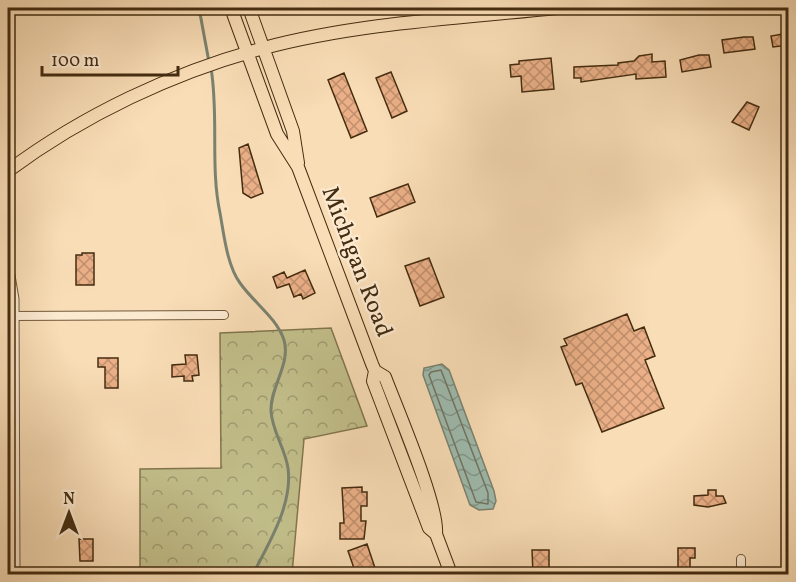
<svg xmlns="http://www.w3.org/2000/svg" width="796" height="582" font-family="Vollkorn,serif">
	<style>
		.forest { fill: url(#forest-crowns); stroke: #83764e; stroke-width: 1.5 }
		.water { fill: url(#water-waves); stroke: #7a826f; stroke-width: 1.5 }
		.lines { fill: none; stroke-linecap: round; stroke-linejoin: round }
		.shore { stroke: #717460; stroke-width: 1.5 }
		.stream { stroke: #7a826f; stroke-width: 3 }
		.building { fill: url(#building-cross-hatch); stroke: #442c10; stroke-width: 1.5 }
		.minor-casing { stroke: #71583a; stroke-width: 10 }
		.tertiary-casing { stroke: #71583a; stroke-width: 11 }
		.primary-casing { stroke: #442c10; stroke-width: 14 }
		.minor { stroke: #fbe9d0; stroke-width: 8 }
		.tertiary { stroke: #fbe9d0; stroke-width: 9 }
		.primary { stroke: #f9ddb6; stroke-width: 12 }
		.labels { text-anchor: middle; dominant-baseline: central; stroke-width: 4.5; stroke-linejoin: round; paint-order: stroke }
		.street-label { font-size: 24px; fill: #442c10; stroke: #fbe9d0 }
	</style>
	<defs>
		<pattern id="forest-crowns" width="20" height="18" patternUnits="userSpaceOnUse" patternTransform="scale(1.5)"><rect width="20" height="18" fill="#c2bf8b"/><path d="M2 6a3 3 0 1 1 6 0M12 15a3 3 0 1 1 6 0" fill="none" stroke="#9f9b70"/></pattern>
		<pattern id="water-waves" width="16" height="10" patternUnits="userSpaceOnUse" patternTransform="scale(1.5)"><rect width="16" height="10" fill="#9ebbaf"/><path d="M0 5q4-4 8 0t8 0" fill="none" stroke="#82988d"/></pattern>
		<pattern id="building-cross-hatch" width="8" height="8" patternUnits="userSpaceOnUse" patternTransform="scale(1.5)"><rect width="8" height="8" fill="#ebb087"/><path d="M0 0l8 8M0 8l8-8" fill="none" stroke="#c08f6d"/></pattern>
	</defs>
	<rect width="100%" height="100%" fill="#f9ddb6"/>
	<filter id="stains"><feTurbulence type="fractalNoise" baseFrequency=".00333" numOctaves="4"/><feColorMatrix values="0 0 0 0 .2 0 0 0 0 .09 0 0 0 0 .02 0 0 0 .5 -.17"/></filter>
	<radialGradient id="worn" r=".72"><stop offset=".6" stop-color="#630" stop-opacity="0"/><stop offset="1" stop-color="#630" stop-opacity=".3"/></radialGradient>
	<path class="forest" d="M 331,328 L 367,426 L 304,439 L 292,574 L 140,574 L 140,469 L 221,468 L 220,333 Z"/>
	<path class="water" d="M 442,364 L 449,370 L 494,491 L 496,501 L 493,509 L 479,510 L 470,505 L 423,375 L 424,368 Z"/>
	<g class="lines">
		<path class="shore" d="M 441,370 L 488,493 L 488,504 L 476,502 L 429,375 L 431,372 Z"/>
		<path class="stream" d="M 199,8 L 209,62
			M 211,68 C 219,116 210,166 220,213 C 224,235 227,265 240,283 C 254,303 276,317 284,340 C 291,364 270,387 271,411 C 272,431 285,448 288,468 C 293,504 269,543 253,574"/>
	</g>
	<path class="building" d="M 789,33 L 789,45 L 773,47 L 771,36 Z
		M 744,37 L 753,37 L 755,49 L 724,53 L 722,40 Z
		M 652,54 L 652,62 L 665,61 L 666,77 L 636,79 L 636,74 L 581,82 L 581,78 L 574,78 L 574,67 L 618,65 L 618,63 L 634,61 L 639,56 Z
		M 699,55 L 709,55 L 711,67 L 682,72 L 680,60 Z
		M 551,58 L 554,89 L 522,92 L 521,76 L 511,77 L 510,65 L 519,64 L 519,61 Z
		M 391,72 L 407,111 L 392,118 L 376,78 Z
		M 344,73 L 367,131 L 351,138 L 328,80 Z
		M 747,102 L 759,107 L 749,130 L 732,122 Z
		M 248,144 L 263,193 L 251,198 L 243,193 L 239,148 Z
		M 408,184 L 415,202 L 377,217 L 370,198 Z
		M 82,253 L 94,253 L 94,285 L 76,285 L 76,255 L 82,255 Z
		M 429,258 L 444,297 L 420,306 L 405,266 Z
		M 305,270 L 315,293 L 303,299 L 301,294 L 294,297 L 289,284 L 277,288 L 273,277 L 284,272 L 287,278 Z
		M 627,314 L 634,331 L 644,327 L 655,356 L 645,360 L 664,408 L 602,432 L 582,383 L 576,385 L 561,347 L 567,345 L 564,339 Z
		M 185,355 L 197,355 L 199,375 L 192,376 L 193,381 L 184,381 L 184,376 L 172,377 L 172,365 L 186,364 Z
		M 98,358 L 118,358 L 118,388 L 105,388 L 105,367 L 98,367 Z
		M 362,487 L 362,492 L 367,492 L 367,506 L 361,506 L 361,521 L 366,521 L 364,539 L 340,539 L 340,523 L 344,523 L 342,488 Z
		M 708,490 L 716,490 L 716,496 L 723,496 L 726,503 L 708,507 L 694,505 L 694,496 L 708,495 Z
		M 79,539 L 93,539 L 93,561 L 80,561 Z
		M 367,544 L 377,574 L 356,574 L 348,551 Z
		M 678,548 L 695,548 L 695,558 L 690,558 L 690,574 L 678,574 Z
		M 532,550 L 549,550 L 549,574 L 533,574 Z"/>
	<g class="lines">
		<g class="minor-casing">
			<path id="minor" d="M 8,316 L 224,315
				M 741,559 L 741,574"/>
		</g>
		<g class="tertiary-casing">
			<path id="tertiary" d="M 8,264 L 14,299 L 15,574"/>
		</g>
		<g class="primary-casing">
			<path id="primary" d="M 231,8 L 277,134 L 298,167 L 372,364 L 375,371 L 385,377 C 397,409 439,506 436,534
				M 249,8 L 293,131 L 298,163
				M 8,171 C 83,115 174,72 264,48 C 357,23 461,18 557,8
				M 375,371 L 373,381 L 429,528 L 436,534 L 451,574"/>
		</g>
		<use href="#minor" class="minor"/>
		<use href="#tertiary" class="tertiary"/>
		<use href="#primary" class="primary"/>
	</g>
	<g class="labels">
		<g class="street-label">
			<text transform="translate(356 262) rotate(69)">Michigan Road</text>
		</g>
	</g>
	<rect width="796" height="582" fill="none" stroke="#f9ddb6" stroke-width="30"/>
	<rect x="9" y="9" width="778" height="564" fill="none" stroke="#442c10" stroke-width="3"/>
	<rect x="15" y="15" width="766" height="552" fill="none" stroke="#442c10" stroke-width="1.5"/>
	<g transform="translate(69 513)" stroke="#fbe9d0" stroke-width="4.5" paint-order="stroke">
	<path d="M0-4.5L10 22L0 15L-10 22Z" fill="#442c10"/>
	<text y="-9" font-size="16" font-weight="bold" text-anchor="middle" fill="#442c10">N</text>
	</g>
	<path d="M42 66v9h136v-9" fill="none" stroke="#442c10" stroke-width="3"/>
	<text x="51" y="66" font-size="18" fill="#442c10" stroke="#fbe9d0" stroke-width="4.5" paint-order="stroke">100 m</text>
	<rect width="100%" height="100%" filter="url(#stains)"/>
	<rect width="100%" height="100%" fill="url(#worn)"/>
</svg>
